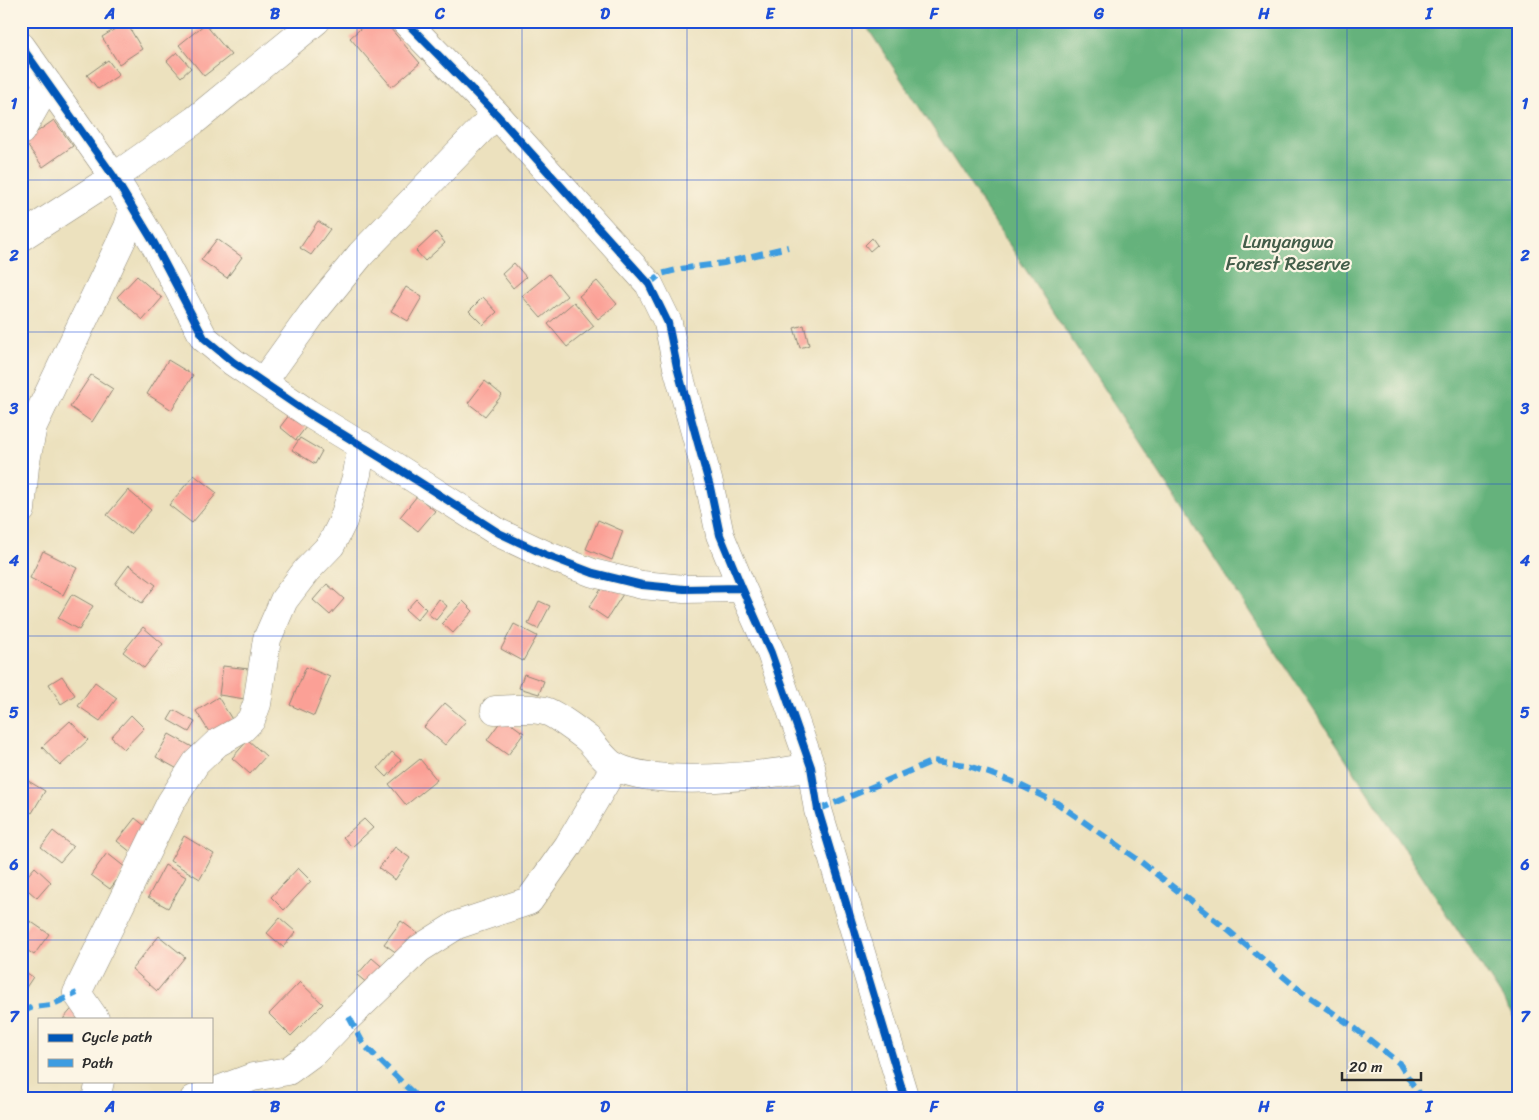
<svg xmlns="http://www.w3.org/2000/svg" width="1539" height="1120" font-family="Sriracha,sans-serif">
	<style>
		.forest { fill: #65b27c; stroke: #486e54 }
		.building { fill: #fba096 }
		.lines { fill: none; stroke-linecap: round; stroke-linejoin: round }
		.minor-casing { stroke: #8c8674; stroke-width: 29 }
		.minor { stroke: #fff; stroke-width: 28 }
		.quiet { stroke: #3d9ce1; stroke-width: 6; stroke-dasharray: 12 6; stroke-linecap: butt }
		.cycleway-casing { stroke: #fcf5e5; stroke-width: 11 }
		.cycleway { stroke: #0057b8; stroke-width: 8 }
		.grid { fill: none; stroke: #1d4ed8; stroke-width: 1; stroke-opacity: 0.55 }
		.labels { text-anchor: middle; dominant-baseline: central; stroke-width: 4.5; stroke-linejoin: round; paint-order: stroke }
		.park-label { font-size: 19px; fill: #435d4a; stroke: #fcf5e5 }
		.neatline { fill: none; stroke: #1d4ed8; stroke-width: 2 }
		.grid-label { font-size: 16px; text-anchor: middle; font-weight: bold; fill: #1d4ed8 }
	</style>
	<rect width="100%" height="100%" fill="#fcf5e5"/>
	<filter id="ink" filterUnits="userSpaceOnUse"><feTurbulence type="fractalNoise" baseFrequency=".02" numOctaves="2"/><feDisplacementMap in="SourceGraphic" scale="10" xChannelSelector="R" yChannelSelector="G"/><feConvolveMatrix kernelMatrix="1 2 1 2 8 2 1 2 1" color-interpolation-filters="sRGB"/></filter>
	<filter id="wash" filterUnits="userSpaceOnUse"><feTurbulence type="fractalNoise" baseFrequency=".0096" numOctaves="4" result="noise"/><feDisplacementMap in="SourceGraphic" scale="20" xChannelSelector="R" yChannelSelector="G"/><feGaussianBlur stdDeviation="1.12" result="paint"/><feColorMatrix in="noise" values="0 0 0 0 0 0 0 0 0 0 0 0 0 0 0 0 0 1.4 0 .05"/><feComposite in="paint" operator="in"/></filter>
	<g filter="url(#wash)">
		<rect width="100%" height="100%" fill="#ece1be"/>
		<path class="forest" d="M 863,21 L 1518,21 L 1518,1022 Z"/>
		<g id="blocks">
			<path class="building" d="M 369,21 L 384,21 L 420,63 L 392,87 L 350,38 Z
				M 126,22 L 142,49 L 119,64 L 102,37 Z
				M 205,24 L 231,55 L 204,76 L 179,45 Z
				M 177,52 L 191,68 L 181,77 L 167,61 Z
				M 108,60 L 119,75 L 98,89 L 87,75 Z
				M 54,120 L 73,146 L 43,167 L 24,141 Z
				M 318,221 L 330,229 L 311,255 L 300,248 Z
				M 436,232 L 445,243 L 425,261 L 416,251 Z
				M 872,238 L 877,245 L 870,251 L 865,245 Z
				M 217,239 L 242,257 L 227,278 L 201,260 Z
				M 514,263 L 526,277 L 513,288 L 502,274 Z
				M 549,274 L 567,296 L 541,318 L 522,296 Z
				M 137,276 L 162,298 L 143,320 L 117,297 Z
				M 597,281 L 617,304 L 598,319 L 579,296 Z
				M 406,287 L 422,297 L 408,321 L 391,311 Z
				M 483,297 L 497,312 L 483,325 L 469,311 Z
				M 574,302 L 594,326 L 567,347 L 548,324 Z
				M 804,325 L 809,345 L 800,348 L 794,328 Z
				M 168,360 L 193,375 L 172,410 L 147,394 Z
				M 91,375 L 113,389 L 92,422 L 70,407 Z
				M 485,381 L 502,395 L 485,416 L 468,403 Z
				M 290,414 L 306,427 L 296,440 L 280,427 Z
				M 300,438 L 322,451 L 315,464 L 292,450 Z
				M 194,475 L 217,493 L 192,523 L 169,505 Z
				M 128,490 L 151,510 L 130,534 L 107,515 Z
				M 417,496 L 435,511 L 418,531 L 400,517 Z
				M 598,520 L 623,531 L 612,560 L 586,549 Z
				M 43,551 L 77,568 L 63,595 L 30,578 Z
				M 129,565 L 156,585 L 142,603 L 115,584 Z
				M 606,582 L 623,594 L 607,619 L 589,607 Z
				M 327,584 L 344,599 L 330,615 L 313,600 Z
				M 72,594 L 93,606 L 79,630 L 58,618 Z
				M 416,599 L 426,609 L 417,620 L 406,610 Z
				M 439,599 L 447,606 L 436,620 L 428,614 Z
				M 463,601 L 473,611 L 453,633 L 442,623 Z
				M 539,601 L 550,606 L 538,629 L 528,624 Z
				M 514,624 L 537,636 L 523,661 L 501,649 Z
				M 143,627 L 163,644 L 144,668 L 123,652 Z
				M 223,666 L 249,669 L 245,699 L 219,695 Z
				M 306,667 L 330,677 L 314,716 L 290,705 Z
				M 524,674 L 544,681 L 539,694 L 519,688 Z
				M 62,676 L 75,695 L 61,704 L 49,684 Z
				M 95,682 L 117,698 L 100,721 L 78,706 Z
				M 218,697 L 233,721 L 211,735 L 196,711 Z
				M 445,703 L 466,721 L 445,745 L 424,727 Z
				M 174,710 L 195,722 L 189,732 L 168,720 Z
				M 131,715 L 144,728 L 124,749 L 111,737 Z
				M 503,718 L 524,733 L 508,755 L 487,740 Z
				M 70,721 L 88,740 L 60,766 L 42,747 Z
				M 169,734 L 196,749 L 183,772 L 156,757 Z
				M 248,740 L 266,756 L 250,774 L 232,758 Z
				M 392,752 L 401,760 L 387,777 L 378,768 Z
				M 420,759 L 437,780 L 406,805 L 389,784 Z
				M 25,779 L 45,791 L 32,813 L 21,806 L 21,785 Z
				M 135,818 L 150,830 L 132,853 L 117,841 Z
				M 364,819 L 373,828 L 352,847 L 343,837 Z
				M 53,831 L 73,847 L 60,862 L 41,847 Z
				M 184,836 L 214,854 L 200,879 L 170,861 Z
				M 395,847 L 410,858 L 395,880 L 379,868 Z
				M 107,853 L 126,868 L 110,889 L 91,875 Z
				M 165,865 L 186,877 L 168,908 L 148,897 Z
				M 35,867 L 51,882 L 37,898 L 21,884 L 21,883 Z
				M 298,868 L 311,881 L 284,910 L 271,897 Z
				M 280,918 L 296,932 L 283,947 L 267,933 Z
				M 30,921 L 49,934 L 34,955 L 21,946 L 21,934 Z
				M 401,921 L 420,935 L 404,958 L 384,944 Z
				M 159,936 L 185,957 L 157,991 L 132,969 Z
				M 372,958 L 387,971 L 373,988 L 357,975 Z
				M 21,969 L 33,977 L 21,995 Z
				M 300,982 L 323,1004 L 291,1036 L 269,1014 Z
				M 76,1004 L 93,1019 L 63,1019 Z"/>
		</g>
	</g>
	<g filter="url(#ink)">
		<use href="#blocks" fill-opacity="0" stroke="#8c8674" stroke-width="1"/>
		<g class="lines">
			<g class="minor-casing">
				<path id="minor" d="M 405,21 L 496,114 L 649,284 L 668,323 L 677,367 L 710,487 L 720,535 L 742,588 L 771,653 L 811,767 L 818,810 L 905,1099
					M 21,46 L 114,177 L 154,243 L 204,338 L 233,362 L 308,413 L 388,462 L 499,533 L 546,555 L 593,573 L 642,585 L 684,589 L 742,588
					M 21,131 L 48,84
					M 21,237 L 114,177 L 195,120 L 316,21
					M 263,382 L 312,314 L 361,254 L 496,114
					M 21,510 L 25,466 L 33,426 L 128,227 L 133,210
					M 495,710 C 512,709 533,707 548,712 C 556,715 582,734 589,740 C 596,748 607,763 616,767 C 661,788 763,776 811,767
					M 95,1019 L 77,993 L 171,802 L 196,763 L 217,743 L 242,729 L 251,720 L 257,704 L 267,639 L 284,600 L 306,571 L 331,545 L 343,521 L 357,474 L 362,445
					M 96,1099 L 100,1081
					M 194,1099 L 253,1077 L 288,1071 L 314,1052 L 341,1024 L 419,949 L 457,925 L 529,901 L 568,846 L 615,766"/>
			</g>
			<use href="#minor" class="minor"/>
			<path class="quiet" d="M 649,284 L 661,274 L 680,269 L 724,263 L 788,247
				M 818,810 L 933,761 L 966,765 L 1011,781 L 1057,803 L 1141,862 L 1229,931 L 1297,988 L 1352,1026 L 1399,1063 L 1422,1099
				M 21,1012 L 33,1007 L 51,1005 L 77,993
				M 349,1017 L 364,1045 L 419,1099"/>
			<g class="cycleway-casing">
				<path id="cycleway" d="M 405,21 L 496,114 L 649,284 L 668,323 L 677,367 L 710,487 L 720,535 L 742,588 L 771,653 L 811,767 L 818,810 L 905,1099
					M 21,46 L 114,177 L 154,243 L 204,338 L 233,362 L 308,413 L 388,462 L 499,533 L 546,555 L 593,573 L 642,585 L 684,589 L 742,588"/>
			</g>
			<use href="#cycleway" class="cycleway"/>
		</g>
	</g>
	<path class="grid" d="M 192,21 L 192,1019M 357,21 L 357,1099M 522,21 L 522,1099M 687,21 L 687,1099M 852,21 L 852,1099M 1017,21 L 1017,1099M 1182,21 L 1182,1099M 1347,21 L 1347,1099M 21,180 L 1518,180M 21,332 L 1518,332M 21,484 L 1518,484M 21,636 L 1518,636M 21,788 L 1518,788M 21,940 L 1518,940M 192,1081 L 192,1099"/>
	<g class="labels">
		<g class="park-label">
			<text x="1288" y="241">Lunyangwa<tspan x="1288" dy="22">Forest Reserve</tspan></text>
		</g>
	</g>
	<rect width="1539" height="1120" fill="none" stroke="#fcf5e5" stroke-width="55"/>
	<rect x="38" y="1018" width="175" height="65" fill="#fcf5e5" stroke="#a8a49b"/>
	<rect x="48" y="1034" width="25" height="8" fill="#0057b8" stroke="#a8a49b"/>
	<text x="82" y="1042" font-size="15" fill="#2b2b2b">Cycle path</text>
	<rect x="48" y="1059" width="25" height="8" fill="#3d9ce1" stroke="#a8a49b"/>
	<text x="82" y="1068" font-size="15" fill="#2b2b2b">Path</text>
	<path d="M1342 1072v8h79v-8" fill="none" stroke="#2b2b2b" stroke-width="2.5"/>
	<text x="1349" y="1072" font-size="15" fill="#2b2b2b" stroke="#fcf5e5" stroke-width="4" paint-order="stroke">20 m</text>
	<rect x="28" y="28" width="1484" height="1064" class="neatline"/>
	<g class="grid-label">
		<text x="110" y="19">A</text>
		<text x="275" y="19">B</text>
		<text x="440" y="19">C</text>
		<text x="605" y="19">D</text>
		<text x="770" y="19">E</text>
		<text x="934" y="19">F</text>
		<text x="1099" y="19">G</text>
		<text x="1264" y="19">H</text>
		<text x="1429" y="19">I</text>
		<text x="14" y="109">1</text>
		<text x="1525" y="109">1</text>
		<text x="14" y="261">2</text>
		<text x="1525" y="261">2</text>
		<text x="14" y="414">3</text>
		<text x="1525" y="414">3</text>
		<text x="14" y="566">4</text>
		<text x="1525" y="566">4</text>
		<text x="14" y="718">5</text>
		<text x="1525" y="718">5</text>
		<text x="14" y="870">6</text>
		<text x="1525" y="870">6</text>
		<text x="14" y="1022">7</text>
		<text x="1525" y="1022">7</text>
		<text x="110" y="1112">A</text>
		<text x="275" y="1112">B</text>
		<text x="440" y="1112">C</text>
		<text x="605" y="1112">D</text>
		<text x="770" y="1112">E</text>
		<text x="934" y="1112">F</text>
		<text x="1099" y="1112">G</text>
		<text x="1264" y="1112">H</text>
		<text x="1429" y="1112">I</text>
	</g>
</svg>
